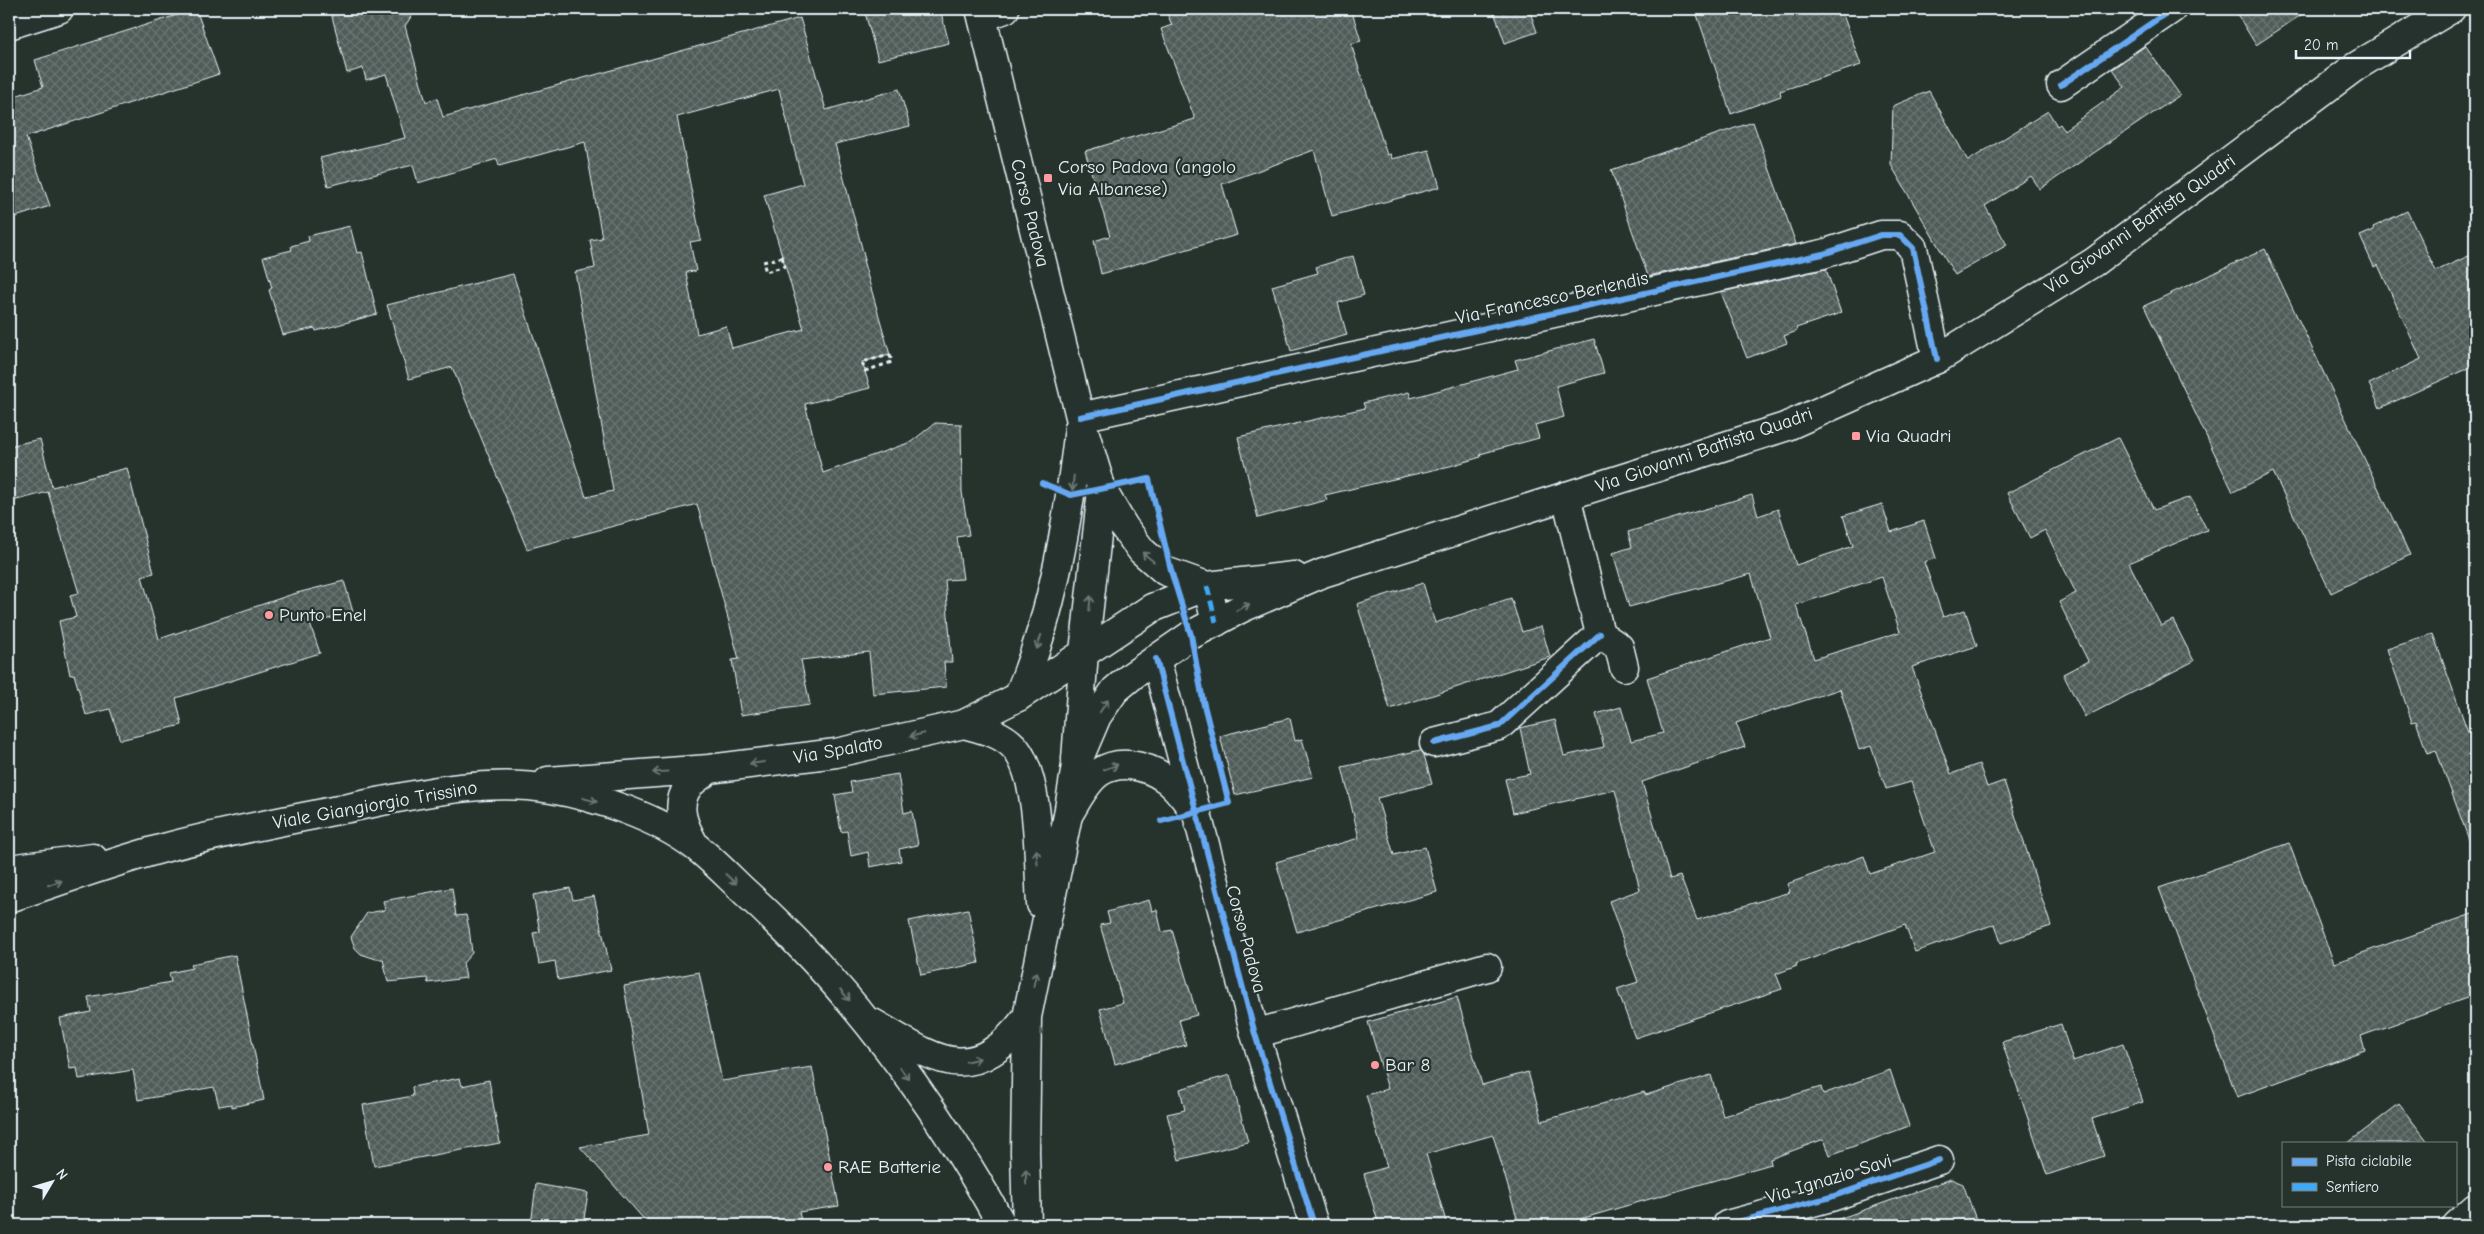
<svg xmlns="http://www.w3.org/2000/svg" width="2484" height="1234" font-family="'Comic Neue',sans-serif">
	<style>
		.building { fill: url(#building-cross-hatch); stroke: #e8f1f8; fill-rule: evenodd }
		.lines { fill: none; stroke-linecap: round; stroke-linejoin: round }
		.minor-casing { stroke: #e8f1f8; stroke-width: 31 }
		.major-casing { stroke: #e8f1f8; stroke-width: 31 }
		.path { stroke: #e8f1f8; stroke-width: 3; stroke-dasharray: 4 4; stroke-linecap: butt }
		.minor { stroke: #26332d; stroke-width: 28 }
		.major { stroke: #26332d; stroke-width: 28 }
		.quiet { stroke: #3fa9f5; stroke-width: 5; stroke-dasharray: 10 5; stroke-linecap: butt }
		.cycleway-casing { stroke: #26332d; stroke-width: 9 }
		.cycleway { stroke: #66a8f1; stroke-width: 6 }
		.oneway { stroke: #6a7674 }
		.poi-dot { fill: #ff9aa2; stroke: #26332d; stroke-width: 2 }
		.labels { text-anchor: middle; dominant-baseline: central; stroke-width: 4.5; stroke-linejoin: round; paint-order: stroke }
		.poi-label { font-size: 19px; fill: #e8f1f8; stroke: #26332d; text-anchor: start }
		.street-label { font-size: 19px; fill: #e8f1f8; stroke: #26332d }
	</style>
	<defs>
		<pattern id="building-cross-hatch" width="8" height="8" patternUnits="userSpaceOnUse" patternTransform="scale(1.25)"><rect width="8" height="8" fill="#505c59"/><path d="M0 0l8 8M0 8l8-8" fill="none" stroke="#697472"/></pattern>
	</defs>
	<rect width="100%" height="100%" fill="#26332d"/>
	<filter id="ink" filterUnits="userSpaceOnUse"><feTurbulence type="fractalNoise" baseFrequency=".02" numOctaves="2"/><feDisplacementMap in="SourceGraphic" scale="10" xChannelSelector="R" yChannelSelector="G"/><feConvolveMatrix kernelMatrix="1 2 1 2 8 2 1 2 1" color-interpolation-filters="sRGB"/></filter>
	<g filter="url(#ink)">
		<path class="building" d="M 196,9 L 219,74 L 26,137 L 50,206 L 9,219 L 9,98 L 43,87 L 35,60 Z
			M 330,9 L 416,9 L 405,26 L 426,102 L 437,98 L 443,117 L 800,18 L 826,110 L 899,89 L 910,126 L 835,144 L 865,260 L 863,260 L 890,355 L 862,362 L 870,388 L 805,404 L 823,473 L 911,442 L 935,423 L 961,424 L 962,492 L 969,535 L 957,537 L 963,579 L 945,580 L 952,662 L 944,662 L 946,687 L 873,694 L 869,652 L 801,660 L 810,705 L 741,715 L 732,660 L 739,659 L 697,504 L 527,549 L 452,367 L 409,379 L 387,305 L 513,274 L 586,497 L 613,491 L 575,272 L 595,268 L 590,240 L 602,238 L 585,142 L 499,166 L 497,159 L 418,183 L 413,165 L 328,186 L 320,158 L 405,138 L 386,74 L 366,80 L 363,68 L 347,73 ZM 779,89 L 803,184 L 764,195 L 804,329 L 732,348 L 726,326 L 697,334 L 686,272 L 696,271 L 690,242 L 701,240 L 677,117 Z
			M 864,9 L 940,9 L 949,43 L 878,60 Z
			M 1165,9 L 1351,9 L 1361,41 L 1351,44 L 1387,155 L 1391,154 L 1392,159 L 1429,150 L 1440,187 L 1332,216 L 1314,150 L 1222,184 L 1237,235 L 1101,274 L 1094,241 L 1110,236 L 1085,151 L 1195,119 L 1161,29 L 1172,25 Z
			M 1493,9 L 1529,9 L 1537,32 L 1505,43 Z
			M 1695,9 L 1841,9 L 1861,65 L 1780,91 L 1781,96 L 1731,114 Z
			M 2234,9 L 2310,9 L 2256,45 Z
			M 2145,46 L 2180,95 L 2040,189 L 2031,176 L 1985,206 L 2007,245 L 1955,275 L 1891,165 L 1893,106 L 1929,91 L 1968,161 L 2048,111 L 2057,126 L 2060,124 L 2064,130 L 2125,87 L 2112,69 Z
			M 1753,122 L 1796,244 L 1648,276 L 1611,170 Z
			M 2407,211 L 2436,271 L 2475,253 L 2475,365 L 2380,408 L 2369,384 L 2421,359 L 2378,265 L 2374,267 L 2360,236 L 2374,230 L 2373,227 Z
			M 350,226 L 357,253 L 362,252 L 377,314 L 316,331 L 315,328 L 283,335 L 269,290 L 272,288 L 263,257 L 292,250 L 291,246 L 309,241 L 308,236 Z
			M 2265,249 L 2410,555 L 2331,593 L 2273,472 L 2233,492 L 2144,306 Z
			M 1353,256 L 1364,295 L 1338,303 L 1347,335 L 1291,351 L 1272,286 L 1318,273 L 1316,267 Z
			M 1826,269 L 1841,313 L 1796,328 L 1797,331 L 1784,336 L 1787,343 L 1747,358 L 1721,292 Z
			M 1594,339 L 1604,373 L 1556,386 L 1564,417 L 1535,425 L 1539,438 L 1480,454 L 1481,457 L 1450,466 L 1325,495 L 1327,500 L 1258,518 L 1238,437 L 1365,408 L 1363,403 L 1380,399 L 1409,392 L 1411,398 L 1518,369 L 1515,360 Z
			M 2118,438 L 2154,510 L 2190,497 L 2207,530 L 2129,563 L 2161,626 L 2173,620 L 2194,661 L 2085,717 L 2063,674 L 2088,661 L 2059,602 L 2076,593 L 2045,530 L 2030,538 L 2007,493 Z
			M 40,439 L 52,487 L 127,468 L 154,573 L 142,576 L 159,639 L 293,594 L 344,581 L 353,612 L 310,624 L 320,653 L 176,698 L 182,725 L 120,740 L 110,709 L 86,715 L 74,674 L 70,675 L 59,621 L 76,617 L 70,595 L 79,593 L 48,492 L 9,502 L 9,446 Z
			M 1752,495 L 1758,516 L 1778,509 L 1796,565 L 1853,546 L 1843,516 L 1882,504 L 1891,532 L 1924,521 L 1936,558 L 1924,562 L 1943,617 L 1965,610 L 1977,646 L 1912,667 L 1951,774 L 1979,764 L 1987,787 L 2004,781 L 2051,926 L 2001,943 L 1995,924 L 1915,952 L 1905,925 L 1796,964 L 1797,966 L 1776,974 L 1782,989 L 1635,1038 L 1617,989 L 1638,982 L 1609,901 L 1640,890 L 1615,790 L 1513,813 L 1505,779 L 1530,774 L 1520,728 L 1555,720 L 1564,756 L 1604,747 L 1596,714 L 1621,707 L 1631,741 L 1663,733 L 1647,678 L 1770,637 L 1751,574 L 1629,607 L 1613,553 L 1632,547 L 1628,532 ZM 1882,577 L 1900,632 L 1814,659 L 1796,605 ZM 1840,689 L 1859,750 L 1871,746 L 1886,789 L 1911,782 L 1935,852 L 1870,874 L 1864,856 L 1787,884 L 1790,892 L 1697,920 L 1680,876 L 1670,879 L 1642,782 L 1745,747 L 1736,723 Z
			M 1423,583 L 1435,623 L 1511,598 L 1522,632 L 1541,626 L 1550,657 L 1390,709 L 1357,604 Z
			M 2433,634 L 2468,732 L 2475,729 L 2475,847 L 2472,848 L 2436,750 L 2427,753 L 2416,721 L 2412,722 L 2387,649 Z
			M 1290,718 L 1295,741 L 1302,739 L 1313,777 L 1235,795 L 1220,736 Z
			M 1421,750 L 1424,755 L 1432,784 L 1377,798 L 1394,855 L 1425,847 L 1437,892 L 1297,932 L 1276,862 L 1359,838 L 1342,767 Z
			M 898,774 L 904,813 L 912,811 L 918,845 L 899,849 L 901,861 L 870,867 L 868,852 L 851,856 L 847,831 L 841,832 L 835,795 L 852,792 L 850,782 Z
			M 2289,843 L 2334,963 L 2475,913 L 2475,995 L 2361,1036 L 2365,1050 L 2237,1097 L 2159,888 Z
			M 452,888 L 456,916 L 466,915 L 469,928 L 472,953 L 463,963 L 466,978 L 428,983 L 427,978 L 388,982 L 383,959 L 376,959 L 361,954 L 355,948 L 351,937 L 367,913 L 385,910 L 383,901 Z
			M 570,888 L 573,900 L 594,896 L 611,970 L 558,980 L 555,961 L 539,964 L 533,933 L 540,932 L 533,895 Z
			M 1149,900 L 1152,911 L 1157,910 L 1162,932 L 1172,930 L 1197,1015 L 1179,1020 L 1186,1045 L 1115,1064 L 1100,1009 L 1123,1003 L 1100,925 L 1110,923 L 1107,912 Z
			M 968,909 L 979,963 L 921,975 L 909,921 Z
			M 235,955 L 264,1100 L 232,1107 L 232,1104 L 219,1106 L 214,1087 L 138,1100 L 133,1070 L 79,1079 L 77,1068 L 70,1069 L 60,1018 L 91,1012 L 88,997 L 171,982 L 169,973 L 192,968 L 191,964 Z
			M 699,972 L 722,1081 L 812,1067 L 839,1206 L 799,1212 L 802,1225 L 649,1225 L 580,1147 L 649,1135 L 624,986 Z
			M 1457,997 L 1482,1085 L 1528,1072 L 1542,1121 L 1644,1092 L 1646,1095 L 1711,1075 L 1723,1116 L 1821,1087 L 1823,1094 L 1890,1070 L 1909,1126 L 1830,1155 L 1824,1139 L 1770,1159 L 1771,1164 L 1577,1220 L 1578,1225 L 1519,1225 L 1493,1135 L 1426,1154 L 1447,1225 L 1379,1225 L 1364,1174 L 1387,1167 L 1366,1095 L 1388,1089 L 1368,1022 Z
			M 2061,1024 L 2073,1061 L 2123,1044 L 2143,1102 L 2092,1119 L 2104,1156 L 2047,1175 L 2002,1042 Z
			M 1230,1075 L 1248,1142 L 1179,1160 L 1167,1114 L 1185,1110 L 1180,1089 Z
			M 460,1078 L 462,1086 L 489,1080 L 500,1143 L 374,1166 L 363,1105 L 413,1096 L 412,1087 Z
			M 2399,1104 L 2429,1143 L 2348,1143 Z
			M 1951,1179 L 1963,1184 L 1978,1225 L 1834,1225 L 1833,1221 Z
			M 536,1184 L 588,1193 L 583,1225 L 531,1225 Z"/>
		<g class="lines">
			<g class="minor-casing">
				<path id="minor" d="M 980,9 L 1080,417 L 1102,490 L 1124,527 L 1142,551 L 1165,571 L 1207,586 L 1216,622
					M 983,17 L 1005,9
					M 9,25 L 59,9
					M 2061,85 L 2172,9
					M 1080,417 L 1823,254 L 1881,235 L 1900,235 L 1913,248 L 1937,359
					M 1566,496 L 1600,634 L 1619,647 L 1624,667
					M 1156,659 L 1255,1034 L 1314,1225
					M 1018,697 C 1054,611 1068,520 1079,428
					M 1434,743 L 1499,726 L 1600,634
					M 1076,759 L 1084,652 L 1102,490
					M 1068,815 C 1077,801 1086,781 1100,772 C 1123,757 1156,768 1174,786 C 1181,793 1187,802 1194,810
					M 1255,1034 L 1487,967
					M 1727,1225 L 1831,1197 L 1939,1160
					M 2456,1225 L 2475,1208"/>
			</g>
			<g class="major-casing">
				<path id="major" d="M 964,724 C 982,729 1003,733 1016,749 C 1041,781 1038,863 1041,904
					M 548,781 L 709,769 L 836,753 L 964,724 L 1018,697 L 1152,608 L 1207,586 L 1294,576
					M 695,846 C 685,828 674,807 688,787 C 693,780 703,775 709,769
					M 9,869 L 93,858
					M 9,898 C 60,881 112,862 164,848 C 226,831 290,820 353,807 C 418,794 485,778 551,789 C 597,797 659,818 696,847 C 713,860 729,877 745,892 C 848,985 936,1104 1002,1225
					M 873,1023 C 939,1062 973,1088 1027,1017
					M 1027,1225 L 1025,1152 L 1027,1017 L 1068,815 L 1076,765 L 1097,716 L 1115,690 L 1133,675 L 1191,635 L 1242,608 L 1323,573 L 1785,427 L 1937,359 L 2094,262 L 2355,67 L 2451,9"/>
			</g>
			<path class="path" d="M 782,257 L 785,266 L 766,272 L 763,262 Z
				M 890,355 L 892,362 L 865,371 L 862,362 Z"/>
			<use href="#minor" class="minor"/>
			<use href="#major" class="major"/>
			<path class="quiet" d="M 1207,586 L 1216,622"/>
			<g class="cycleway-casing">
				<path id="cycleway" d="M 2061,85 L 2172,9
					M 1080,417 L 1823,254 L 1881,235 L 1900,235 L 1913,248 L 1937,359
					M 1042,483 L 1071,495 L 1149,479 L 1172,574 L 1191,635 L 1203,701 L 1229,803 L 1161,821
					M 1156,659 L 1255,1034 L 1314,1225
					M 1434,743 L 1499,726 L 1600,634
					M 1727,1225 L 1831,1197 L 1939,1160"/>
			</g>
			<use href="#cycleway" class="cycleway"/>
		</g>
		<defs><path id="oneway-shaft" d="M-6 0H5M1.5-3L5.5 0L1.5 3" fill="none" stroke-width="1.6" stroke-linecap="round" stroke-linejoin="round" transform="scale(1.25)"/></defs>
		<g class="oneway">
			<use href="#oneway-shaft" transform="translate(1073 483) rotate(96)"/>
			<use href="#oneway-shaft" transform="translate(1148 557) rotate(-140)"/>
			<use href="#oneway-shaft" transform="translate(1090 603) rotate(-84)"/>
			<use href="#oneway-shaft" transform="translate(1243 607) rotate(-26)"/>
			<use href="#oneway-shaft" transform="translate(1039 642) rotate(107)"/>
			<use href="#oneway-shaft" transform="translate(1104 706) rotate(-56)"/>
			<use href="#oneway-shaft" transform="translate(917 735) rotate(167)"/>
			<use href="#oneway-shaft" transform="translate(757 763) rotate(173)"/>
			<use href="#oneway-shaft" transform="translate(1111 767) rotate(-20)"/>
			<use href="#oneway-shaft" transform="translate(660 772) rotate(176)"/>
			<use href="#oneway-shaft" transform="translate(590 800) rotate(15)"/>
			<use href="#oneway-shaft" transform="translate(1037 857) rotate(-94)"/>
			<use href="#oneway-shaft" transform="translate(731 879) rotate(42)"/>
			<use href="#oneway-shaft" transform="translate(55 883) rotate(-18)"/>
			<use href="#oneway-shaft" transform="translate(1035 979) rotate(-78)"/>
			<use href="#oneway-shaft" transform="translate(845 995) rotate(50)"/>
			<use href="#oneway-shaft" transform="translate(973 1060) rotate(-14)"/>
			<use href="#oneway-shaft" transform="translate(904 1073) rotate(54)"/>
			<use href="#oneway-shaft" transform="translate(1026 1177) rotate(-91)"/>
		</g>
	</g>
	<g class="poi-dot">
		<rect x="1043" y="173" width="10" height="10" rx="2.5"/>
		<rect x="1851" y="431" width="10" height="10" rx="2.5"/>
		<circle cx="269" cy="615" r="5"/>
		<circle cx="1375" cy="1065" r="5"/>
		<circle cx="828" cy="1167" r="5"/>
	</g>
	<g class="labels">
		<g class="poi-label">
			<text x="1058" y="167">Corso Padova (angolo<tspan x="1058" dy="22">Via Albanese)</tspan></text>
			<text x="1866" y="436">Via Quadri</text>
			<text x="279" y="615">Punto Enel</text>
			<text x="1385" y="1065">Bar 8</text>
			<text x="838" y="1167">RAE Batterie</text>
		</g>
		<g class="street-label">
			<text transform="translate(1030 213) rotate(76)">Corso Padova</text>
			<text transform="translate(2140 224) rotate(-35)">Via Giovanni Battista Quadri</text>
			<text transform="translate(1552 298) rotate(-12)">Via Francesco Berlendis</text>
			<text transform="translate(1704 450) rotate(-19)">Via Giovanni Battista Quadri</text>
			<text transform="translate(838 750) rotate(-10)">Via Spalato</text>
			<text transform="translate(375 805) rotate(-10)">Viale Giangiorgio Trissino</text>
			<text transform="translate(1246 939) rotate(75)">Corso Padova</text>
			<text transform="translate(1829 1179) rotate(-17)">Via Ignazio Savi</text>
		</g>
	</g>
	<rect width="2484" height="1234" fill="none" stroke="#26332d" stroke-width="30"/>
	<rect x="15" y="15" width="2454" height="1204" fill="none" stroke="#e8f1f8" stroke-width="2" filter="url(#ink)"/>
	<rect x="2282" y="1142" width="175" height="65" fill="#26332d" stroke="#747f7e"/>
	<rect x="2292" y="1158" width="25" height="8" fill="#66a8f1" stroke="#747f7e"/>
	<text x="2326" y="1166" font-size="15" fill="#e8f1f8">Pista ciclabile</text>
	<rect x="2292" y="1183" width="25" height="8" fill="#3fa9f5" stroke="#747f7e"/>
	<text x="2326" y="1192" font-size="15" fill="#e8f1f8">Sentiero</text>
	<g transform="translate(52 1182) rotate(52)" stroke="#26332d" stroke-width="4" paint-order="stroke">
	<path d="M0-4L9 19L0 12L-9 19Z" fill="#e8f1f8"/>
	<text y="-8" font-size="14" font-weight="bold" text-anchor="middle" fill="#e8f1f8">N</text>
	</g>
	<path d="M2296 50v8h114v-8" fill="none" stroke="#e8f1f8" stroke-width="2.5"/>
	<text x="2304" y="50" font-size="15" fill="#e8f1f8" stroke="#26332d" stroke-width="4" paint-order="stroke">20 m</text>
</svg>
